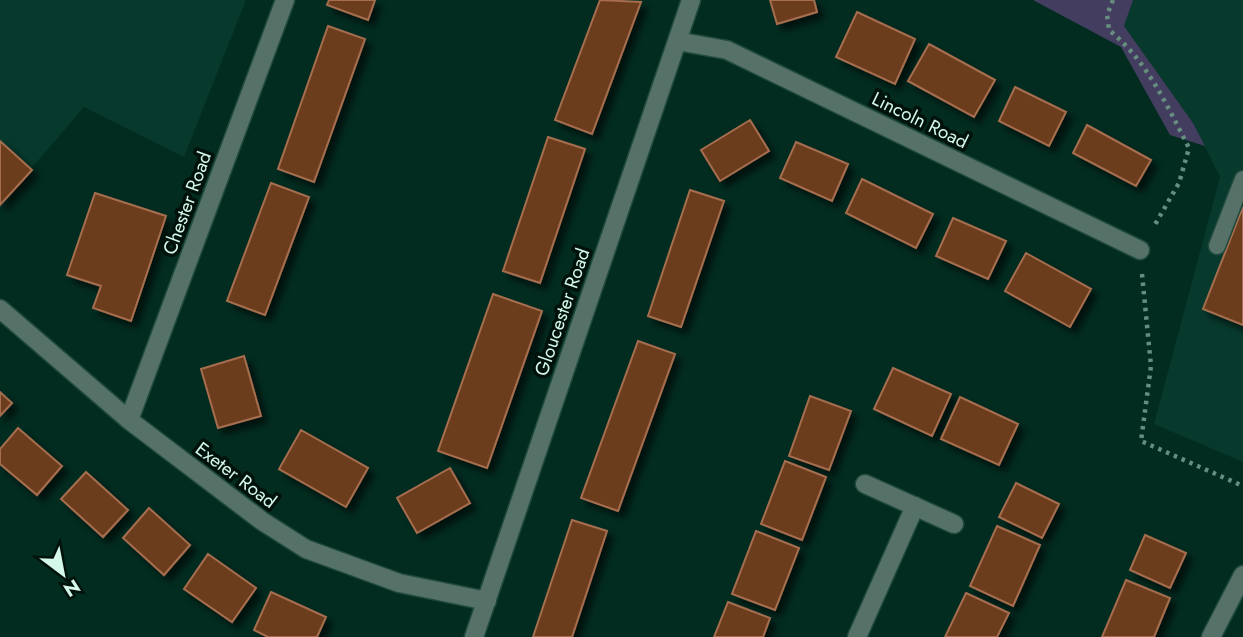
<svg xmlns="http://www.w3.org/2000/svg" width="1243" height="637" font-family="Jost,sans-serif">
	<style>
		.built { fill: #07392c }
		.green { fill: #433e5f }
		.building { fill: #6c3c1f; stroke: #a66e4f; stroke-width: 2; filter: url(#shadow) }
		.lines { fill: none; stroke-linecap: round; stroke-linejoin: round }
		.lane-casing { stroke: #1f493c; stroke-width: 19 }
		.street-casing { stroke: #1f493c; stroke-width: 21 }
		.path { stroke: #668d80; stroke-width: 4.5; stroke-dasharray: 3.5 5; stroke-linecap: butt }
		.lane { stroke: #567167; stroke-width: 16 }
		.street { stroke: #567167; stroke-width: 18 }
		.labels { text-anchor: middle; dominant-baseline: central; stroke-width: 7; stroke-linejoin: round; paint-order: stroke }
		.street-label { font-size: 19px; fill: #d4f8e9; stroke: #00120b }
	</style>
	<defs>
		<filter id="shadow"><feDropShadow dx="6" dy="6" stdDeviation="3.5" flood-color="#0009"/></filter>
	</defs>
	<rect width="100%" height="100%" fill="#022c20"/>
	<path class="built" d="M 0,0 L 246,0 L 184,157 L 84,107 L 0,205 Z
		M 1133,0 L 1243,0 L 1243,462 L 1154,424 L 1220,177 L 1193,123 L 1124,26 Z"/>
	<path class="green" d="M 1033,0 L 1133,0 L 1124,26 L 1193,123 L 1205,146 L 1170,135 L 1121,47 Z"/>
	<path class="building" d="M 329,0 L 375,0 L 368,20 L 327,5 Z
		M 600,0 L 641,2 L 592,134 L 555,120 Z
		M 770,0 L 814,0 L 817,12 L 777,24 Z
		M 857,12 L 915,39 L 895,84 L 836,57 Z
		M 328,26 L 365,39 L 314,182 L 278,169 Z
		M 929,44 L 995,80 L 974,117 L 908,81 Z
		M 1015,87 L 1066,112 L 1049,146 L 999,121 Z
		M 750,120 L 769,151 L 720,181 L 701,150 Z
		M 1087,125 L 1151,160 L 1136,186 L 1073,153 Z
		M 548,137 L 585,149 L 540,283 L 503,271 Z
		M 0,141 L 32,170 L 0,205 Z
		M 796,142 L 848,164 L 832,201 L 780,178 Z
		M 862,179 L 933,214 L 916,248 L 846,213 Z
		M 271,183 L 309,197 L 265,315 L 227,301 Z
		M 690,190 L 724,201 L 681,327 L 648,316 Z
		M 95,193 L 166,216 L 131,321 L 93,308 L 101,286 L 67,275 Z
		M 1243,207 L 1243,325 L 1203,309 Z
		M 953,218 L 1006,241 L 988,279 L 936,256 Z
		M 1026,253 L 1091,289 L 1070,327 L 1005,291 Z
		M 493,294 L 542,311 L 487,468 L 438,451 Z
		M 638,341 L 675,354 L 618,511 L 581,498 Z
		M 244,356 L 261,416 L 218,428 L 201,369 Z
		M 893,368 L 951,394 L 932,436 L 874,409 Z
		M 0,392 L 12,403 L 0,416 Z
		M 810,396 L 851,411 L 829,470 L 789,456 Z
		M 960,397 L 1018,424 L 999,465 L 941,439 Z
		M 18,428 L 62,466 L 37,495 L 0,464 L 0,449 Z
		M 301,430 L 368,468 L 346,507 L 279,469 Z
		M 785,461 L 826,477 L 802,540 L 761,524 Z
		M 450,468 L 470,503 L 417,533 L 397,498 Z
		M 86,472 L 128,510 L 103,537 L 61,499 Z
		M 1016,483 L 1059,504 L 1042,538 L 999,517 Z
		M 149,508 L 190,545 L 164,575 L 123,538 Z
		M 572,520 L 607,531 L 572,637 L 533,637 Z
		M 997,526 L 1040,545 L 1013,606 L 970,586 Z
		M 756,531 L 799,548 L 775,610 L 732,594 Z
		M 1145,535 L 1186,553 L 1170,588 L 1130,570 Z
		M 208,554 L 256,588 L 232,622 L 184,589 Z
		M 1126,580 L 1170,598 L 1154,637 L 1102,637 Z
		M 271,592 L 326,617 L 317,637 L 268,637 L 254,630 Z
		M 966,593 L 1009,613 L 997,637 L 945,637 Z
		M 728,602 L 770,618 L 763,637 L 714,637 Z"/>
	<g class="lines">
		<g class="lane-casing">
			<path id="lane" d="M 1217,246 L 1243,179"/>
		</g>
		<g class="street-casing">
			<path id="street" d="M 677,41 L 727,50 L 1140,250
				M 0,309 L 129,420 L 262,521 L 306,549 L 399,583 L 487,601
				M 129,420 L 285,0
				M 865,484 L 954,524
				M 474,637 L 691,0
				M 857,637 L 915,506
				M 1211,637 L 1243,575"/>
		</g>
		<path class="path" d="M 1113,0 L 1107,15 L 1109,30 C 1148,62 1166,104 1189,148 L 1179,183 L 1153,228
			M 1142,274 L 1151,366 L 1141,441 L 1243,486"/>
		<use href="#lane" class="lane"/>
		<use href="#street" class="street"/>
	</g>
	<g class="labels">
		<g class="street-label">
			<text transform="translate(920 120) rotate(26)">Lincoln Road</text>
			<text transform="translate(187 203) rotate(-70)">Chester Road</text>
			<text transform="translate(562 312) rotate(-71)">Gloucester Road</text>
			<text transform="translate(236 475) rotate(37)">Exeter Road</text>
		</g>
	</g>
	<g transform="translate(63 574) rotate(148)" stroke="#00120b" stroke-width="5" paint-order="stroke">
	<path d="M0-5L12 26L0 18L-12 26Z" fill="#d4f8e9"/>
	<text y="-10" font-size="19" font-weight="bold" text-anchor="middle" fill="#d4f8e9">N</text>
	</g>
</svg>
